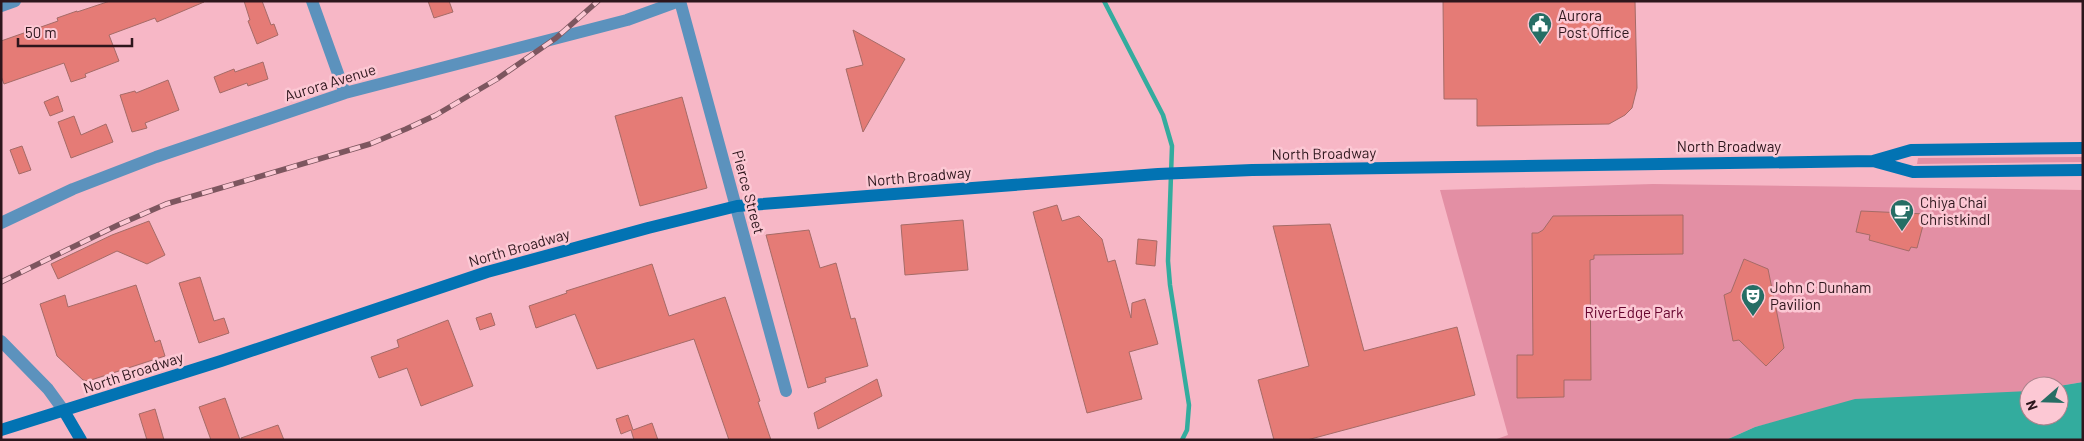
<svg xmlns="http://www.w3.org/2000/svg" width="2084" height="441" font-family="Barlow,sans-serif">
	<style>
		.green { fill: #e38fa4 }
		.water { fill: #33ac9e }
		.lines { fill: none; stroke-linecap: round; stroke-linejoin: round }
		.stream { stroke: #33ac9e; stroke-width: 4.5 }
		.building { fill: #e57b76; stroke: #a56b67 }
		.minor { stroke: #5c92bd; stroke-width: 12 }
		.secondary { stroke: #0273b3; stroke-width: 12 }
		.rail-casing { stroke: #7d565f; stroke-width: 5.5 }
		.rail { stroke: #fcc8d4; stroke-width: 4; stroke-dasharray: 11; stroke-linecap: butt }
		.labels { text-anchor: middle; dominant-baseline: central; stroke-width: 5; stroke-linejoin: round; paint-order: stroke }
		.poi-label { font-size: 15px; fill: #2d161c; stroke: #fcc8d4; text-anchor: start }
		.street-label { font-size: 15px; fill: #2d161c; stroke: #fcc8d4 }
		.park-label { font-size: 15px; fill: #66042e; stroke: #fcc8d4 }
	</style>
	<rect width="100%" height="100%" fill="#f7b7c6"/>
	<path class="green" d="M 2083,157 L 2083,162 L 1917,164 L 1918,158 Z
		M 1653,184 L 2083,190 L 2083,382 L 2059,386 L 2029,386 L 2029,391 L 2024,392 L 1799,416 L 1755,427 L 1726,440 L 1494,440 L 1508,435 L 1440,190 Z"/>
	<path class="water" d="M 2083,382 L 2083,440 L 1726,440 L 1755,427 L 1855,399 L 2029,391 L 2029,416 L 2059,416 L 2059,386 Z"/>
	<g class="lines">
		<path class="stream" d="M 1104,1 L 1163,115 L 1172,146 L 1168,261 L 1170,285 L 1189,405 L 1187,430 L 1182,440"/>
	</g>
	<path class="building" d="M 110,1 L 204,2 L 157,22 L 155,18 L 109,35 L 119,61 L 85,74 L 86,77 L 71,82 L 64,63 L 4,84 L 1,76 L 1,41 L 58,21 L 57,18 L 77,11 L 77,12 Z
		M 244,1 L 262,1 L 271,25 L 274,24 L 278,35 L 257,44 L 248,21 L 250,20 Z
		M 428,1 L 449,1 L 453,12 L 434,18 Z
		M 1443,1 L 1635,1 L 1637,88 L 1632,108 L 1625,115 L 1609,124 L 1477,126 L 1477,99 L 1444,99 Z
		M 853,30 L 905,59 L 863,132 L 846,69 L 863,65 Z
		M 263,62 L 268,79 L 248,86 L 247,83 L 220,93 L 214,77 L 234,69 L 235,72 Z
		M 168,80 L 179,110 L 145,123 L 147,128 L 132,132 L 120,95 L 135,91 L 136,93 Z
		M 58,96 L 63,111 L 50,116 L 44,102 Z
		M 682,97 L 707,188 L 640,206 L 615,116 Z
		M 74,116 L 81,135 L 106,124 L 113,142 L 71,158 L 58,122 Z
		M 22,146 L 31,170 L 19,174 L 10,150 Z
		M 1057,205 L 1062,221 L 1079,216 L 1102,239 L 1108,262 L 1115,260 L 1131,318 L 1132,303 L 1145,299 L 1158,344 L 1129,352 L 1142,399 L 1087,413 L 1033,212 Z
		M 1861,211 L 1926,214 L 1917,248 L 1911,247 L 1909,251 L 1869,240 L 1870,235 L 1856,232 Z
		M 1683,215 L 1683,254 L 1594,255 L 1594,259 L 1590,260 L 1591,380 L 1564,380 L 1564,397 L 1517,398 L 1517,355 L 1533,355 L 1532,233 L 1538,233 L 1543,230 L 1553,216 Z
		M 963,220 L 968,270 L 905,275 L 901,225 Z
		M 149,221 L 165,255 L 147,264 L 117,251 L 58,279 L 51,264 L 112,235 Z
		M 1330,224 L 1364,351 L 1457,327 L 1475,395 L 1307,440 L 1274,440 L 1258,380 L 1309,366 L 1273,226 Z
		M 809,230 L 820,268 L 836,263 L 851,319 L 855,318 L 868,366 L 825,378 L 826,382 L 808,388 L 766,235 Z
		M 1138,239 L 1157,241 L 1155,266 L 1136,264 Z
		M 1744,259 L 1768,269 L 1784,348 L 1766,366 L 1739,340 L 1733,341 L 1724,295 L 1731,292 Z
		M 652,264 L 669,316 L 725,297 L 760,401 L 758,402 L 771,440 L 729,440 L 694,339 L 597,369 L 575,314 L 536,328 L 529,306 L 567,293 L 566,291 Z
		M 200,277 L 214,321 L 224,318 L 229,333 L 199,343 L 179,283 Z
		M 136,285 L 155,342 L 160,340 L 165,356 L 88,381 L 83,380 L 57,356 L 40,304 L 65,295 L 68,307 Z
		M 491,313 L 495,325 L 480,330 L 476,318 Z
		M 448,320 L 473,386 L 421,406 L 407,368 L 379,378 L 371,357 L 399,347 L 397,340 Z
		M 877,379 L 882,396 L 818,429 L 814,413 Z
		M 225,398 L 240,440 L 211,440 L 199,407 Z
		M 155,409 L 164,440 L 147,440 L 139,414 Z
		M 628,415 L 633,430 L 652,423 L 658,440 L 634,440 L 631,430 L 621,434 L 616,419 Z
		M 278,425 L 284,440 L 242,440 L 241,438 Z"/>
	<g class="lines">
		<path class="minor" d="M 312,1 L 345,93
			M 680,1 L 786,391
			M 1,6 L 15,1
			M 1,223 L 73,189 L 156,157 L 345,93 L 627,20 L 679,1
			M 1,341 L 48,389 L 64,411"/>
		<path class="secondary" d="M 1873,161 L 1911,150 L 2083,148
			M 64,411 L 81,440
			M 1,430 L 221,361 L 487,272 L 648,228 L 737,206 L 1158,174 L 1252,170 L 1873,161 L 1913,172 L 2083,170"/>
		<g class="rail-casing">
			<path id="rail" d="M 1,282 L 118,225 L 166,204 L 370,144 L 406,129 L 436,115 L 497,79 L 556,38 L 598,1"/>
		</g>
		<use href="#rail" class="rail"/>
	</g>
	<defs>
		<g id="civic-pin" transform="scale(1.25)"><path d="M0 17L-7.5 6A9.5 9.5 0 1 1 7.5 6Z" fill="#266e65" stroke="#fcc8d4"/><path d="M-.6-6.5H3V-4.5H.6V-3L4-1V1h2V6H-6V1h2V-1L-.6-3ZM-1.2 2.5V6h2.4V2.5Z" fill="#fff"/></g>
		<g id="cafe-pin" transform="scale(1.25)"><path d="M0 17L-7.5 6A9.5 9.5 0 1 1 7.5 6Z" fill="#266e65" stroke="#fcc8d4"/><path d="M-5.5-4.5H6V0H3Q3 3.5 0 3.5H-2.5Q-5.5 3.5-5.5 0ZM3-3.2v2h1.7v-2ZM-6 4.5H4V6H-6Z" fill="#fff"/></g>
		<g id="theatre-pin" transform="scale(1.25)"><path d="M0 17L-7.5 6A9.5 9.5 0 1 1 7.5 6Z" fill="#266e65" stroke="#fcc8d4"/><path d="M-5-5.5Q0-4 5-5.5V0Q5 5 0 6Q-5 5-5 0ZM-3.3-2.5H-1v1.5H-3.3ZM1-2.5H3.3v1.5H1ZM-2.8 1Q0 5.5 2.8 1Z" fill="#fff"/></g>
	</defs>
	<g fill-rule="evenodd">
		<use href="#civic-pin" x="1540" y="24"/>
		<use href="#cafe-pin" x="1902" y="211"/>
		<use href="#theatre-pin" x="1753" y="296"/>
	</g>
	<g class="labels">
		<g class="poi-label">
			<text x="1558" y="15">Aurora<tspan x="1558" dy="17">Post Office</tspan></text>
			<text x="1920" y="202">Chiya Chai<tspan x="1920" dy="17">Christkindl</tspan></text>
			<text x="1770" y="287">John C Dunham<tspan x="1770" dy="17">Pavilion</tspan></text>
		</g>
		<g class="street-label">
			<text transform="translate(330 82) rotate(-17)">Aurora Avenue</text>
			<text x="1729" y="146">North Broadway</text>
			<text transform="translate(1324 153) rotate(-1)">North Broadway</text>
			<text transform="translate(919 176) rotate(-5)">North Broadway</text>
			<text transform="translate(749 192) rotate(75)">Pierce Street</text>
			<text transform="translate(519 247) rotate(-16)">North Broadway</text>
			<text transform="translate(133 372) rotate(-18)">North Broadway</text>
		</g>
		<g class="park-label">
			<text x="1634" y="312">RiverEdge Park</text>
		</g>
	</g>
	<rect width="2084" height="441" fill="none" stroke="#2d161c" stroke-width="5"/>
	<g transform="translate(2044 401) rotate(250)"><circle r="24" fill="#fcc8d4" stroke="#a9818a"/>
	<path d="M0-4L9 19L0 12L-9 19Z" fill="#266e65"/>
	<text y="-8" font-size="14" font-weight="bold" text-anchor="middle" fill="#2d161c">N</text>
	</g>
	<path d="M18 38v8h114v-8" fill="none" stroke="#2d161c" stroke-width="2.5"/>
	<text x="25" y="38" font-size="15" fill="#2d161c" stroke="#fcc8d4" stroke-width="4" paint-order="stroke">50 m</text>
</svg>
